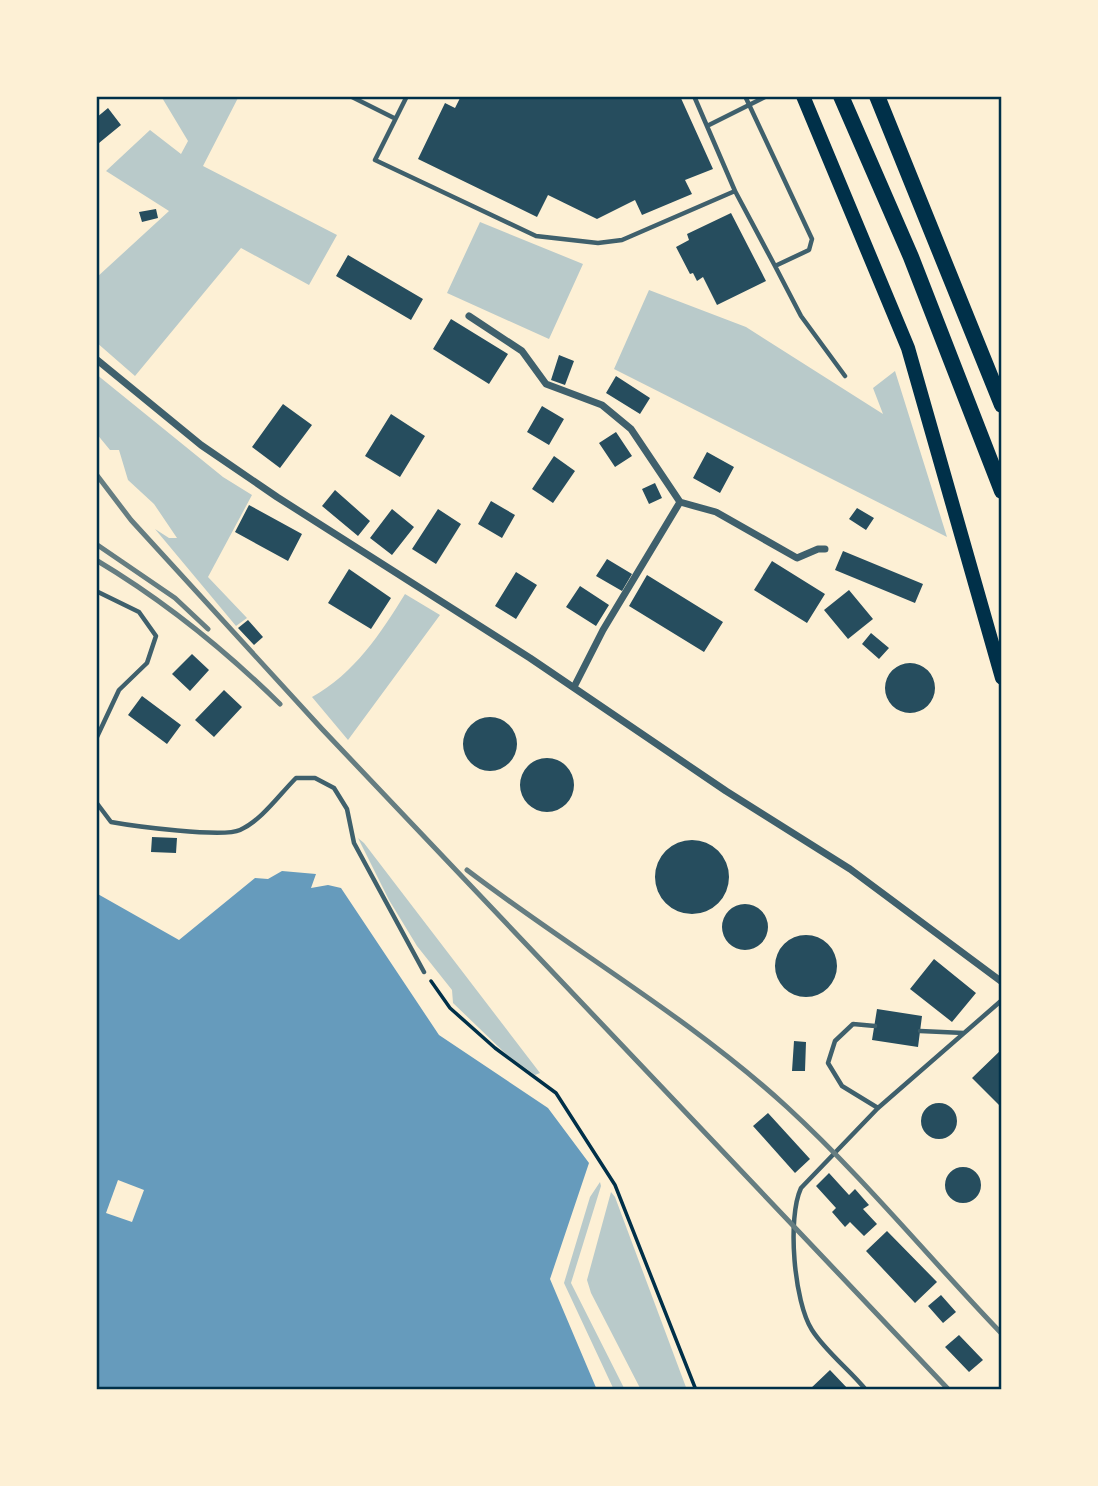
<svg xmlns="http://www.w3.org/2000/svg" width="1098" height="1486" font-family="Poppins,sans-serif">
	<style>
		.green { fill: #b9caca }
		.water { fill: #669bbc }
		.pier { fill: #fdf0d5 }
		.building { fill: #264d5e }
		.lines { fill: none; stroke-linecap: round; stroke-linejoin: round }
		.path { stroke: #003049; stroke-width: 3.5 }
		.service { stroke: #3f606c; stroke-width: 4.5 }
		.minor { stroke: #3f606c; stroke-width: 7 }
		.secondary { stroke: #003049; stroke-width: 14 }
		.trunk { stroke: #003049; stroke-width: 16 }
		.rail { stroke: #657d81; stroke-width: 5 }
		.neatline { fill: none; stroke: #003049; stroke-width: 2.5 }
	</style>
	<rect width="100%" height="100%" fill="#fdf0d5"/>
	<path class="green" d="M 161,96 L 239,96 L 203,166 L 337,235 L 309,285 L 241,248 L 135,376 L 96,342 L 96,278 L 169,211 L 106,171 L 150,130 L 181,154 L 188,141 Z
		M 480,222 L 583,264 L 549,339 L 447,293 Z
		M 649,290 L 746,327 L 883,414 L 873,388 L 895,371 L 947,537 L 614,369 Z
		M 96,374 L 223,477 L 252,495 L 208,577 L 247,618 L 236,626 L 155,529 L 169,538 L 177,538 L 154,504 L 128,480 L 119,450 L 110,450 L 96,433 Z
		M 405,594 L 440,615 L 348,740 L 312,697 C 354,674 381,633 405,594 Z
		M 358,838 L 364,843 L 540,1073 L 535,1075 L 506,1054 L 453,1003 L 452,990 L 417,946 L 389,900 Z
		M 600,1182 L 601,1186 L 571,1283 L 625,1390 L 614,1390 L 564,1283 L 590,1197 Z
		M 611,1192 L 615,1197 L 687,1390 L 641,1390 L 591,1293 L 587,1280 Z"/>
	<path class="water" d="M 282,871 L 316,874 L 311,888 L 328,885 L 341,888 L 439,1035 L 548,1108 L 589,1163 L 550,1279 L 597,1390 L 96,1390 L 96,893 L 179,940 L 255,878 L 268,879 Z"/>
	<path class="pier" d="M 118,1180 L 144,1190 L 132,1222 L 106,1213 Z"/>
	<path class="building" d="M 461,96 L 680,96 L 713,169 L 685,180 L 692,194 L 642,215 L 635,200 L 597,219 L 548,195 L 537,217 L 418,159 L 445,103 L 455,108 Z
		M 108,108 L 121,125 L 99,143 L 96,139 L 96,118 Z
		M 156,209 L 158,218 L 142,222 L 139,212 Z
		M 731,213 L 766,281 L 717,305 L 703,277 L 697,281 L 693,273 L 690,274 L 676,247 L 689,240 L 687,234 Z
		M 348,255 L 423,299 L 411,320 L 336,276 Z
		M 451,319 L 508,354 L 489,384 L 433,349 Z
		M 559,355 L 574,361 L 565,385 L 551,380 Z
		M 616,376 L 650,398 L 640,414 L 606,393 Z
		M 283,404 L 312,425 L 280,468 L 252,447 Z
		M 542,406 L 564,419 L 549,445 L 527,432 Z
		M 391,414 L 425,436 L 400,477 L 365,456 Z
		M 616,432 L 632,456 L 615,467 L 599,443 Z
		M 707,452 L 734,467 L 720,493 L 693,478 Z
		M 554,456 L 575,471 L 553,503 L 532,489 Z
		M 655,483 L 662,498 L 649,504 L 642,489 Z
		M 335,490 L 370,521 L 358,536 L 322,506 Z
		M 491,501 L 515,515 L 502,538 L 478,524 Z
		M 249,505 L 302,534 L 288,561 L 235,532 Z
		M 857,508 L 874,518 L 866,530 L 849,519 Z
		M 392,509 L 414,527 L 392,555 L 370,538 Z
		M 438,509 L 461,524 L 436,564 L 412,549 Z
		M 843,551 L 923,584 L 915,603 L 835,570 Z
		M 607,559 L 632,574 L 622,591 L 596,576 Z
		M 772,561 L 825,594 L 807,623 L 754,590 Z
		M 349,569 L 391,598 L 371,629 L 328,603 Z
		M 516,572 L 537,585 L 516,619 L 495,606 Z
		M 647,575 L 723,622 L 704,652 L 629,606 Z
		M 580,586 L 609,605 L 596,626 L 566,607 Z
		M 849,590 L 873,619 L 848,639 L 824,610 Z
		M 248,620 L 263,637 L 254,645 L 238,628 Z
		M 871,633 L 889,648 L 879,659 L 862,644 Z
		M 192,654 L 209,670 L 190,691 L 172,674 Z
		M885 688a25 25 0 1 1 50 0a25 25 0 1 1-50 0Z
		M 224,690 L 242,707 L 214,737 L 195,720 Z
		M 142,696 L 181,725 L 167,744 L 128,715 Z
		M463 744a27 27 0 1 1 54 0a27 27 0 1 1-54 0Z
		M520 785a27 27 0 1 1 54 0a27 27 0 1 1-54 0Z
		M 152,837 L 177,838 L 176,853 L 151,852 Z
		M655 877a37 37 0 1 1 74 0a37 37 0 1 1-74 0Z
		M722 927a23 23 0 1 1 46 0a23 23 0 1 1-46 0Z
		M775 966a31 31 0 1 1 62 0a31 31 0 1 1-62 0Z
		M 934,959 L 976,993 L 952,1022 L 910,989 Z
		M 877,1009 L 922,1016 L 918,1047 L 872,1040 Z
		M 794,1041 L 806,1042 L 805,1071 L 792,1071 Z
		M 1002,1049 L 1002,1108 L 972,1078 Z
		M921 1121a18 18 0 1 1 36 0a18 18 0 1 1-36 0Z
		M 768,1113 L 810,1159 L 795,1173 L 753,1126 Z
		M945 1185a18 18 0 1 1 36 0a18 18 0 1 1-36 0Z
		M 829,1173 L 849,1195 L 855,1189 L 869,1205 L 863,1209 L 877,1224 L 864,1236 L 850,1222 L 845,1227 L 832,1212 L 836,1208 L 816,1186 Z
		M 887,1231 L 937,1282 L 915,1303 L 866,1251 Z
		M 941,1295 L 956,1312 L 943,1323 L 928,1306 Z
		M 959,1335 L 983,1360 L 969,1372 L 945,1347 Z
		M 830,1370 L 849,1390 L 809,1390 Z"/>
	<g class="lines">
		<path class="path" d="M 431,981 L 450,1008 L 495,1048 L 556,1093 L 615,1185 L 696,1390"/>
		<path class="service" d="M 350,96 L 394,118
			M 407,96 L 375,160 L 536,236 L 598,243 L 622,240 L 735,191 L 694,96
			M 707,126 L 767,96
			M 735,191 L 775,266 L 809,250 L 812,239 L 745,96
			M 775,266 L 801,316 L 845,376
			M 96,591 L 139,612 L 156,636 L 147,663 L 119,690 L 96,739
			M 96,802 L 111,822 C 133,826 223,838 240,830 C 262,820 279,795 296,778 L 315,778 L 334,788 L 347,809 L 354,843 L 424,972
			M 875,1026 L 853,1024 L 835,1041 L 828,1063 L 842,1086 L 878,1108
			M 920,1031 L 964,1033
			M 866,1390 C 850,1370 826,1352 812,1330 C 794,1302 787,1218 801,1188 L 878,1108 L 1002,1000"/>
		<path class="minor" d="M 469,316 L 522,351 L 546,384 L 602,405 L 631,429 L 680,502 L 603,630 L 574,687
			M 96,359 L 201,445 L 277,497 L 530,658 L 726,791 L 850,869 L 1002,982
			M 680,502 L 716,512 L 797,558 L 818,549 L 825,549"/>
		<path class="secondary" d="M 803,96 L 908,348 L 1002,678"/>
		<path class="trunk" d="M 841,96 L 911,257 L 1002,491
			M 877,96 L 1002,405"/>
		<path class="rail" d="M 96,474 L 131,520 L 322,729 L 949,1390
			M 96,544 L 175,598 L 208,629
			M 96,560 C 163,600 225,650 280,704
			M 467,870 C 572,950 689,1017 787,1107 C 863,1177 930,1259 1002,1334"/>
	</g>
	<rect width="1098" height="1486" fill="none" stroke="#fdf0d5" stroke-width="196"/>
	<rect x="98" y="98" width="902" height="1290" class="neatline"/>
</svg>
